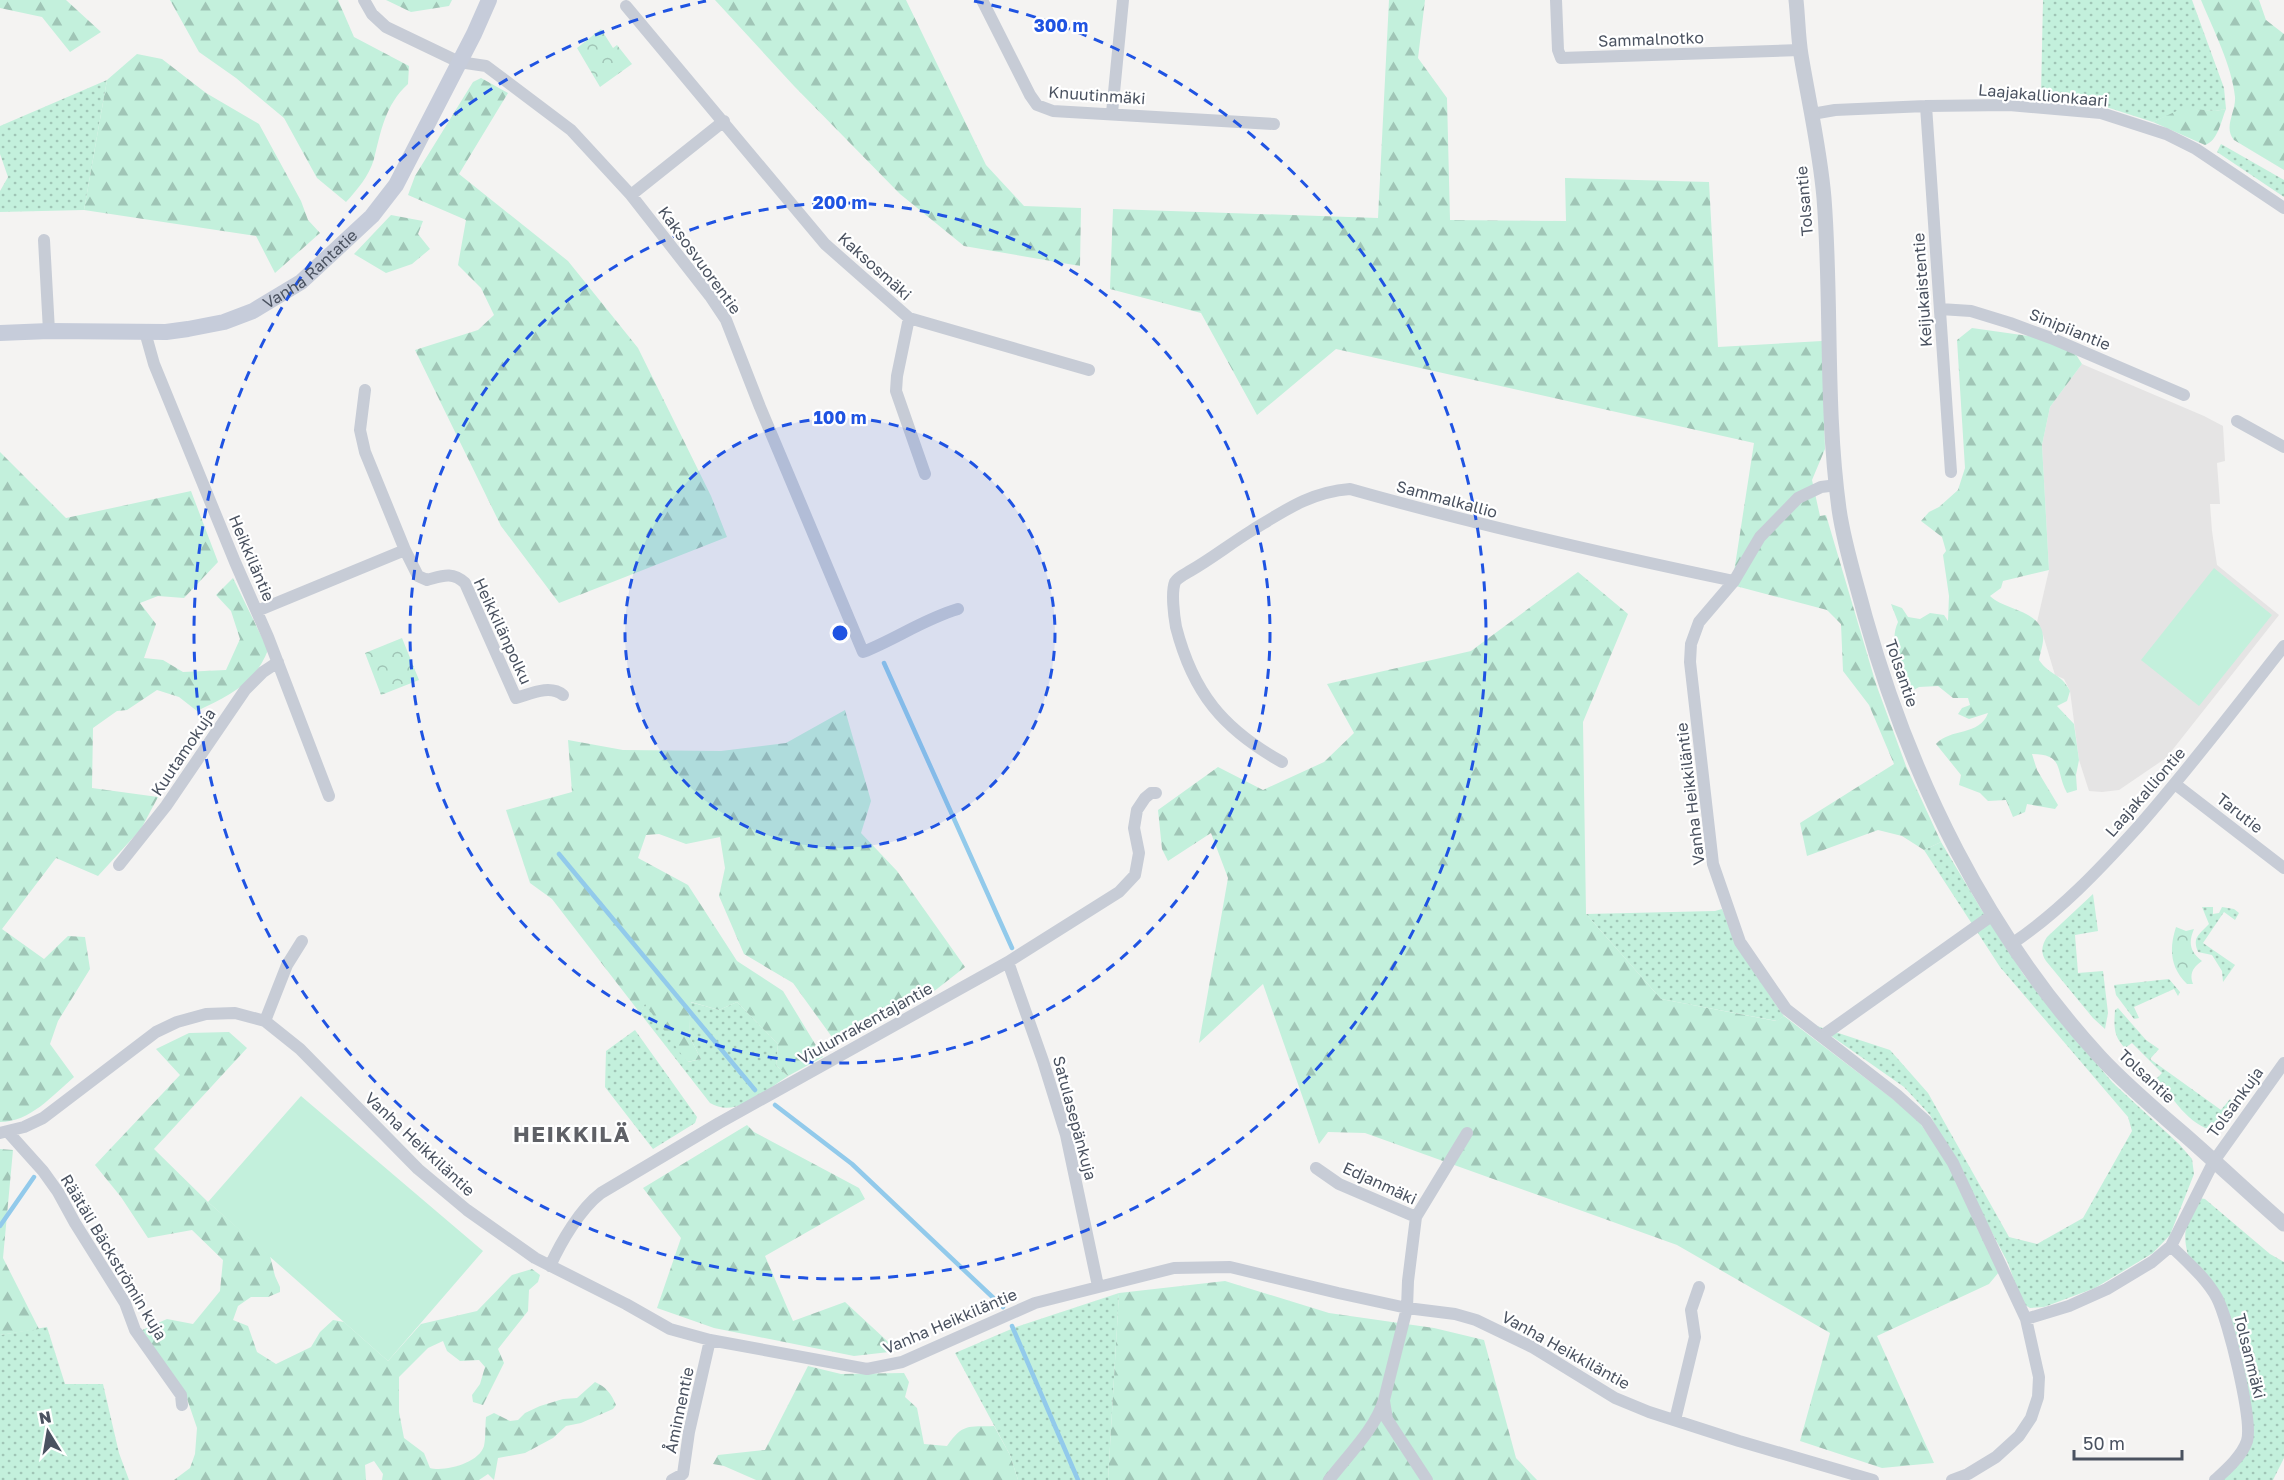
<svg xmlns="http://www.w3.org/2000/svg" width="2284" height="1480" font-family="'Golos Text',sans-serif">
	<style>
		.education { fill: #e5e4e4 }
		.grass { fill: url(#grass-dots) }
		.forest { fill: url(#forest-firs) }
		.park { fill: url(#park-crowns) }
		.pitch { fill: #c3f0dc }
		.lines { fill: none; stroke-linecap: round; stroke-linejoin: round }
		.stream { stroke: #92caeb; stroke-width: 4.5 }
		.minor { stroke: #c7ccd6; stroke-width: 12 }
		.tertiary { stroke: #c7ccd6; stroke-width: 15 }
		.secondary { stroke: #c6ccda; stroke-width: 16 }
		.ring { fill: none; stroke: #1f53e2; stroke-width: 3; stroke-dasharray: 10 8 }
		.labels { text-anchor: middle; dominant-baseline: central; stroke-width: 4.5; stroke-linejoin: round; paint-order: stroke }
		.street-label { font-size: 16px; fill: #4a5260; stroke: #fff }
		.district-label { font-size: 22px; font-weight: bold; letter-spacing: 1.5px; fill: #5f6167; stroke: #fff }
		.centre { fill: #1f53e2; stroke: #fff; stroke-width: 3 }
		.ring-label { font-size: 18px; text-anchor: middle; font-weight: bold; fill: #1f53e2; stroke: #fff; stroke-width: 4.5; stroke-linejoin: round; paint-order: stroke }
	</style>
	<defs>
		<pattern id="grass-dots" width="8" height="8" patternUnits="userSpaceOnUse" patternTransform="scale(1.5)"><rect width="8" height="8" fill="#c3f0dc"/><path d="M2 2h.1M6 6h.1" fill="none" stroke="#a0c5b6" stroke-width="1.8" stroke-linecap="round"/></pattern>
		<pattern id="forest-firs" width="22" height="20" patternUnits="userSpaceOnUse" patternTransform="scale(1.5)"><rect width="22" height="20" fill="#c3f0dc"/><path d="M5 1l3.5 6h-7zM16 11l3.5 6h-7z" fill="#a0c5b6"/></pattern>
		<pattern id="park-crowns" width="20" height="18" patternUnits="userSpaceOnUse" patternTransform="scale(1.5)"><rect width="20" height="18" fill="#c3f0dc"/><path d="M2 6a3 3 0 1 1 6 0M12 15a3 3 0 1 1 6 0" fill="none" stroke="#a0c5b6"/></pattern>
	</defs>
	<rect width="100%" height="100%" fill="#f4f3f2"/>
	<path class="education" d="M 2082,364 L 2204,416 L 2223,426 L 2225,461 L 2217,463 L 2220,504 L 2210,504 L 2212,531 L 2217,565 L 2279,615 L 2166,758 L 2119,790 L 2102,792 L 2089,791 L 2079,760 L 2070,691 L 2064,679 L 2055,675 L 2043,635 L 2037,622 L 2049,570 L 2042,445 L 2050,407 Z"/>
	<path class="grass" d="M 2043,0 L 2192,0 L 2224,88 L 2226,109 L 2215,111 L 2183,109 L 2153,122 L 2100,105 L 2041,95 Z
		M 107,80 L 84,210 L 0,212 L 0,191 L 8,177 L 0,154 L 0,126 Z
		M 2221,144 L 2284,180 L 2284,197 L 2217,152 Z
		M 1941,842 L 1981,909 L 2024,975 L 2061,1022 L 2113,1083 L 2179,1144 L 2192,1159 L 2194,1174 L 2170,1235 L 2153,1253 L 2095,1288 L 2044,1307 L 2030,1308 L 2025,1305 L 2019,1295 L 2008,1263 L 1930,1115 L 1904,1087 L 1817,1026 L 1890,1050 L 1928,1093 L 2009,1237 L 2037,1244 L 2083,1218 L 2132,1131 L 2128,1117 L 2000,967 L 1924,850 Z
		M 2093,894 L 2098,931 L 2075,935 L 2078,973 L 2103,971 L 2108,1013 L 2105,1029 L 2093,1018 L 2046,961 C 2040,952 2042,945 2047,937 Z
		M 2202,907 L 2213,907 L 2213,914 L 2219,913 L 2222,907 L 2234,909 L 2239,913 L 2235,920 L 2224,912 L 2203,943 L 2235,965 L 2223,982 L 2222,971 L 2212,955 L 2198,952 C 2192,937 2199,935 2209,924 Z
		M 1722,909 C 1740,947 1759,982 1784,1016 L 1777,1021 L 1661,999 L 1586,914 L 1715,911 Z
		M 2169,979 L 2180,992 L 2178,996 L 2174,989 L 2134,1007 L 2139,1018 L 2134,1019 L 2116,995 L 2114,985 Z
		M 690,1002 L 719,1010 L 737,1002 L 778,1044 L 776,1065 L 788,1076 C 766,1090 736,1119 710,1103 L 640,1013 L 645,1003 L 688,1062 L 701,1059 L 689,1036 Z
		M 2118,1008 L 2146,1040 L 2159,1049 L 2150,1059 L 2221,1110 L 2230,1099 L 2234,1103 L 2224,1121 L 2213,1130 C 2189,1126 2172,1097 2157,1078 L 2162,1073 L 2132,1043 L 2125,1048 C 2113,1036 2114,1026 2115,1010 Z
		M 635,1030 L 697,1117 L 695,1123 L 653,1149 L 605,1087 L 606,1051 Z
		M 2199,1198 L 2205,1199 L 2270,1254 L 2284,1262 L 2284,1458 L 2273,1480 L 2219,1480 L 2250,1445 L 2231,1331 L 2188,1255 C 2181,1228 2188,1223 2199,1198 Z
		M 1119,1293 L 1108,1480 L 1018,1480 L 1010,1455 L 955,1353 L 1016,1327 Z
		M 47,1327 L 65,1384 L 103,1384 L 119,1453 L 129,1480 L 0,1480 L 0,1335 Z"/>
	<path class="forest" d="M 0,0 L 66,0 L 101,32 L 70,52 L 42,17 L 0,8 Z
		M 170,0 L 338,0 L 354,37 L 409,66 L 408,84 C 385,105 381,131 374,159 C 369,176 357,190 346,202 L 317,178 L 284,118 L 236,78 L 199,52 Z
		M 386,0 L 452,0 L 449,6 L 411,12 Z
		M 715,0 L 906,0 L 986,165 L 1024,206 L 1081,208 L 1080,266 L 964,246 L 900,194 L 794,86 Z
		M 1389,0 L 1425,0 L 1418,58 L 1447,98 L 1450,220 L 1566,221 L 1565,178 L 1709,182 L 1718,347 L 1822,341 L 1825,449 L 1812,480 L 1820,516 L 1826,515 L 1876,684 L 1906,766 L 1941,842 L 1924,850 L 1902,836 L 1878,830 L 1807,856 L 1800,823 L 1894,764 L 1869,705 L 1843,671 L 1841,624 L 1827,610 L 1732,585 L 1754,443 L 1336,349 L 1257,415 L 1201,313 L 1110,289 L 1113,209 L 1378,218 Z
		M 2201,0 L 2259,0 L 2266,20 L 2284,34 L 2284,170 L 2234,140 C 2223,127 2236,112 2235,97 C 2232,66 2213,29 2201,0 Z
		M 137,54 L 162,59 L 206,93 L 259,124 L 301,201 L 308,220 L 320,233 L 275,273 L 256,236 L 84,210 L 107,80 Z
		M 481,78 L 508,93 L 459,174 L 568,261 L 638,348 L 711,496 L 727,537 L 559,603 L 501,526 L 415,350 L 478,330 L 494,315 L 481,288 L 458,265 L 466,220 L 408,195 L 415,176 L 473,82 Z
		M 2183,108 L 2215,111 L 2226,109 C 2221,121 2218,141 2205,145 L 2153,122 Z
		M 391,215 L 423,221 L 418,234 L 430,249 L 412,264 L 386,273 L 354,254 Z
		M 1972,328 L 2042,338 L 2075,353 L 2082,364 L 2050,407 L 2042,445 L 2049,570 L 2003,581 L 2001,588 L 1990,596 C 2004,610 2041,610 2043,636 C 2044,643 2040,653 2039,660 C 2050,676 2061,673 2070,691 L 2067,701 L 2057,706 L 2074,724 L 2079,760 L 2076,775 L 2077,790 L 2067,793 C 2055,771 2065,754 2032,754 L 2037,770 L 2058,805 L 2055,809 L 2027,804 L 2025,812 L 2013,817 L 2006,800 L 1988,801 L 1980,793 L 1959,785 L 1961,775 L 1936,744 C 1950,728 1980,736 1988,713 L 1969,719 L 1958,714 L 1962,708 L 1970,705 L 1968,698 L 1953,698 L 1938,686 L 1919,687 L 1912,691 C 1905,669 1887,645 1898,622 L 1891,604 L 1902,608 L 1908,617 L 1920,619 L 1930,613 L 1944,615 L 1948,621 L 1949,596 L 1943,555 L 1946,551 L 1942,537 L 1921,521 L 1929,512 L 1939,507 L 1958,490 L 1965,468 L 1957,340 Z
		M 0,452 L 66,518 L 191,491 L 218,562 L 184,598 L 158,596 L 140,603 L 156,624 L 144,658 L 163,660 L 183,672 L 226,670 L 240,639 L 231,611 L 216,595 L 233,578 L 268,650 C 255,684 228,696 197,711 L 179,697 L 157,690 L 127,710 L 117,711 L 93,728 L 92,788 L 158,797 L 141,829 L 98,876 L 56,858 L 2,929 L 44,959 L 68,936 L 85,937 L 90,969 L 58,1021 L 50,1044 L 74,1077 C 52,1096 30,1122 0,1122 Z
		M 1578,572 L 1628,614 L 1583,722 L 1586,914 L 1661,999 L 1776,1021 L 1784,1016 L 1915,1116 L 1946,1160 L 1999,1272 L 1989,1284 L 1877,1336 L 1934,1463 L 1882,1468 L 1800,1441 L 1830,1333 L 1677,1245 L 1365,1133 L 1328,1132 L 1319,1144 L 1263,984 L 1199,1043 L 1228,878 L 1211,833 L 1168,861 L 1162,849 L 1158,810 L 1218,767 L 1263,790 L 1324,762 L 1354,733 L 1327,684 L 1471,651 Z
		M 845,710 L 871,801 L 861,833 L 897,871 L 965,967 L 933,992 L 837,1044 L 793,983 L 744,954 L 719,896 L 725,868 L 720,837 L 686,844 L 659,834 L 646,835 L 638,858 L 688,885 L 737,961 L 783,991 L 823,1057 L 788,1076 L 776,1065 L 778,1044 L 737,1002 L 719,1010 L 691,1002 L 689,1036 L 701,1059 L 687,1062 L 645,1004 L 640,1013 L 552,899 L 530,883 L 506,810 L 572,792 L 568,740 L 623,750 L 721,751 L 786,743 Z
		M 229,1032 L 247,1048 L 154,1149 L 208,1202 L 270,1256 L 275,1276 L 280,1287 L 280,1292 L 268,1297 L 251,1297 L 238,1306 L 233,1320 L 248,1326 L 257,1352 L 276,1364 L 311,1347 L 320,1332 L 333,1320 L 344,1322 L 388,1361 L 421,1324 L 477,1311 L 512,1275 L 532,1269 L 540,1275 L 538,1282 L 529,1290 L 528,1311 L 498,1349 L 504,1363 L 483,1405 L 473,1402 L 472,1395 L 480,1384 L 485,1367 L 479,1360 L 460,1361 L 447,1351 L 443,1341 L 428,1348 L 399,1377 L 399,1412 L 404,1438 L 424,1453 L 430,1468 C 445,1472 479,1463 484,1446 C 486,1437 485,1426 486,1417 L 494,1413 L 510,1421 L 518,1420 L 525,1413 L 540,1406 L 563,1399 L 577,1398 L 595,1382 C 606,1387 611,1393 616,1405 L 613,1409 L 581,1423 L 566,1426 L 553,1438 L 525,1453 L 498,1458 L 494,1480 L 488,1474 L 479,1480 L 382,1480 L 383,1474 L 374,1461 L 365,1465 L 366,1480 L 174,1480 L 190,1468 L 195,1454 L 197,1428 L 185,1393 L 140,1331 L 167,1319 L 193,1324 L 220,1291 L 223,1260 L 192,1230 L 148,1238 L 121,1197 L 95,1165 L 180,1075 L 156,1049 L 189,1033 Z
		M 747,1125 L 754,1132 L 859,1188 L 865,1199 L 765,1256 L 793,1321 L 845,1302 L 898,1351 L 854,1356 L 714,1328 L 657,1308 L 681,1238 L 643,1188 Z
		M 0,1149 L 13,1150 L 3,1258 L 39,1329 L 0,1335 Z
		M 1225,1281 L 1329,1313 L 1434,1328 L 1484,1340 L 1516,1458 L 1537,1480 L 1108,1480 L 1119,1293 Z
		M 808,1366 L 841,1374 L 904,1373 L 909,1382 L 905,1397 L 917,1408 L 924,1444 L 947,1446 C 963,1423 968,1427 994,1426 L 1010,1455 L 1018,1480 L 756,1480 L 724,1466 L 713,1464 L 718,1455 L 765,1450 Z"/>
	<path class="park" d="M 601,29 L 613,48 L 617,45 L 632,64 L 600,87 L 577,48 Z
		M 402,638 L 419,680 L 381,695 L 365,653 Z
		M 2176,927 L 2186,931 L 2194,929 C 2188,943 2190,952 2202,961 C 2193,967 2189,974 2193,984 L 2187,984 C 2170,967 2169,949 2176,927 Z"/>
	<path class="pitch" d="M 2214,568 L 2272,615 L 2199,706 L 2141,660 Z
		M 301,1096 L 483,1251 L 388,1361 L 208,1202 Z"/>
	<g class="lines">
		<path class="stream" d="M 884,663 L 1012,948
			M 559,854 L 755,1090
			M 775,1105 L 852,1164 L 1003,1307
			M 0,1226 L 34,1177
			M 1012,1326 L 1078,1480"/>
		<path class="minor" d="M 364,0 L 372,14 L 386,27 L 459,62 L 486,66 L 571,130 L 631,195 L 710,296 L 726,320 L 760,407 L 863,652 C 896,639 924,619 958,609
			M 982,0 L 1030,95 L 1037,105 L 1053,111 L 1274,124
			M 1556,0 L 1558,50 L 1561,58 L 1800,50
			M 626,6 L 825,244 L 909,318 L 1089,370
			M 1926,106 L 1951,472
			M 1112,113 L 1123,0
			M 1812,114 L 1835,110 L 1926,106 L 2009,105 L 2101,113 L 2166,134 L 2196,149 L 2284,208
			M 631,195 L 724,121
			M 44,240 L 49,331
			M 1940,309 L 1971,311 L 2010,323 L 2051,338 L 2184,395
			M 909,318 L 897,376 L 896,391 L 925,474
			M 145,332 L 154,364 L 235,562 L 268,637 L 329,796
			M 365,390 L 360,430 L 365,452 L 405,550
			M 2237,421 L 2284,447
			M 1837,485 L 1821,487 L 1798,498 L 1760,537 L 1734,581 L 1699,622 L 1691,644 L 1690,662 L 1713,864 L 1740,942 L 1786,1009 L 1897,1095 L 1926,1121 L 1953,1163 L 2026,1319 L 2039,1377 L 2038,1397 L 2031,1418 L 2019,1436 L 1996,1457 L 1968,1474 L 1952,1480
			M 257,611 L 405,550 L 418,576 L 427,580 C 442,576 452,571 465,583 L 516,698 C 530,694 550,684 563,695
			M 1282,762 C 1223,729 1193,693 1176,627 C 1174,616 1171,592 1175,582 C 1178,577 1185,574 1190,571 C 1211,559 1230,544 1251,531 C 1284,511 1310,492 1350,489 C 1477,525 1605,554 1734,581
			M 2175,784 L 2284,868
			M 119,865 L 166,806 L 245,690 L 263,672 L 278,662
			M 2013,943 C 2059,912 2099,870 2137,828 C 2189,769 2236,707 2284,646
			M 1008,962 L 1043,1061 L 1066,1135 L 1098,1286
			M 265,1021 L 287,965 L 302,941
			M 1822,1036 L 1994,914
			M 8,1132 L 43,1171 L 58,1192 L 75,1223 L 125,1303 L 135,1330 L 181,1395 L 182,1405
			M 0,1133 L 24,1127 L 43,1118 L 156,1032 L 177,1022 L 206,1014 L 235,1013 L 265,1021 L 300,1049 L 418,1169 L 467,1210 L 535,1258 L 626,1304 L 670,1329 L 710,1340 L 867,1369 L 902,1362 L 1035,1303 L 1174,1268 L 1230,1267 L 1338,1293 L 1407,1308 L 1455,1314 L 1476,1320 L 1532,1347 L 1615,1398 L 1649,1412 L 1739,1441 L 1873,1480
			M 1316,1168 L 1339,1184 L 1416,1217 L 1408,1281 L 1407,1308 L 1384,1400 C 1375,1429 1348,1455 1329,1480
			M 1416,1217 L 1467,1133
			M 2171,1246 C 2187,1262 2206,1278 2217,1298 C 2228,1319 2253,1420 2247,1441 C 2242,1456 2226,1470 2215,1480
			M 550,1266 C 561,1242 580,1209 601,1193 L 719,1123 L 1008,962 L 1119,892 L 1135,875 L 1139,853 L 1134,828 L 1137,810 L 1145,798 L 1151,793 L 1156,793
			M 2026,1319 L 2069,1306 L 2107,1289 L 2152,1262 L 2171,1246 L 2214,1161 L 2284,1063
			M 1384,1401 L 1387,1419 L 1427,1480
			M 1675,1420 L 1695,1337 L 1691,1310 L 1699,1287
			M 672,1480 L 683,1474 L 689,1432 L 710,1340"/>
		<path class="tertiary" d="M 1796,0 C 1798,18 1798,37 1801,55 C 1809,103 1820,150 1824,198 C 1832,301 1825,406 1839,509 C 1844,545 1856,581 1865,616 C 1910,777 1986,933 2100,1057 C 2126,1085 2157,1111 2186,1136 C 2219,1165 2251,1195 2284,1224"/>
		<path class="secondary" id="s1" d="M 0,333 L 49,331 L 166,332 L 188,329 L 224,322 L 253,311 L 301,282 L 372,216 L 396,185 L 474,34 L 489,0"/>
	</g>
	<circle cx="840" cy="633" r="215" fill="#1f53e2" fill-opacity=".12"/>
	<g class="ring">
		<circle cx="840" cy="633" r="215"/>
		<circle cx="840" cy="633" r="430"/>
		<path d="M974 1A646 646 0 1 1 706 1"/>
	</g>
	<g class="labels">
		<g class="street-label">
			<text transform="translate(1651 39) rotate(-2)">Sammalnotko</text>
			<text transform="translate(1097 95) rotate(4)">Knuutinmäki</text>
			<text transform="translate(2043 95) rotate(5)">Laajakallionkaari</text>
			<text transform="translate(1804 201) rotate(-95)">Tolsantie</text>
			<text transform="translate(700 260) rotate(54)">Kaksosvuorentie</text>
			<text transform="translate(875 266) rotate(42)">Kaksosmäki</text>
			<text stroke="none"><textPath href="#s1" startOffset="327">Vanha Rantatie</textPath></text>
			<text transform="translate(1922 290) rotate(-94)">Keijukaistentie</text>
			<text transform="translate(2070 329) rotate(22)">Sinipiiantie</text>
			<text transform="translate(1447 499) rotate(15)">Sammalkallio</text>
			<text transform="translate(252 558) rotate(67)">Heikkiläntie</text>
			<text transform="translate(503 631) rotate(65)">Heikkilänpolku</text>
			<text transform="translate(1902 673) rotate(71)">Tolsantie</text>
			<text transform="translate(183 752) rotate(-56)">Kuutamokuja</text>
			<text transform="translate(2145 792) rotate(-49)">Laajakalliontie</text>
			<text transform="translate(1690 794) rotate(-97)">Vanha Heikkiläntie</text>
			<text transform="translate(2240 813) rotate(38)">Tarutie</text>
			<text transform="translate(865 1023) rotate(-29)">Viulunrakentajantie</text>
			<text transform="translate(2147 1076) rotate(43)">Tolsantie</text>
			<text transform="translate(2235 1102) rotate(-54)">Tolsankuja</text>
			<text transform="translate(1075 1118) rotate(75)">Satulasepänkuja</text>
			<text transform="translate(420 1144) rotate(43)">Vanha Heikkiläntie</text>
			<text transform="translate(1380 1183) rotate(25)">Edjanmäki</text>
			<text transform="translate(114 1257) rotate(59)">Räätäli Bäckströmin kuja</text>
			<text transform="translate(950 1321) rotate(-23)">Vanha Heikkiläntie</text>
			<text transform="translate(1566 1350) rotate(29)">Vanha Heikkiläntie</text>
			<text transform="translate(2250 1356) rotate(76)">Tolsanmäki</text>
			<text transform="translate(679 1410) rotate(-78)">Åminnentie</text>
		</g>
		<g class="district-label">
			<text x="572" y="1133">HEIKKILÄ</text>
		</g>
	</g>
	<circle cx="840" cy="633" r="9" class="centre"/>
	<g class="ring-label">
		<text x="1061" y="32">300 m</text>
		<text x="840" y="209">200 m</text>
		<text x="840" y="424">100 m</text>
	</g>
	<g transform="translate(48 1432) rotate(349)" stroke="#ffffff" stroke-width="4.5" paint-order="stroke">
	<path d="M0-4.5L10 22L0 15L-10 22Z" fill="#4a5260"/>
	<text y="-9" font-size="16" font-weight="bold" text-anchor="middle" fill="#4a5260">N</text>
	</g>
	<path d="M2074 1450v9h108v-9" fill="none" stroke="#4a5260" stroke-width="3"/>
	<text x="2083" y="1450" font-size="18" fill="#4a5260" stroke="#ffffff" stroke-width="4.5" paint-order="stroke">50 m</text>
</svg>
